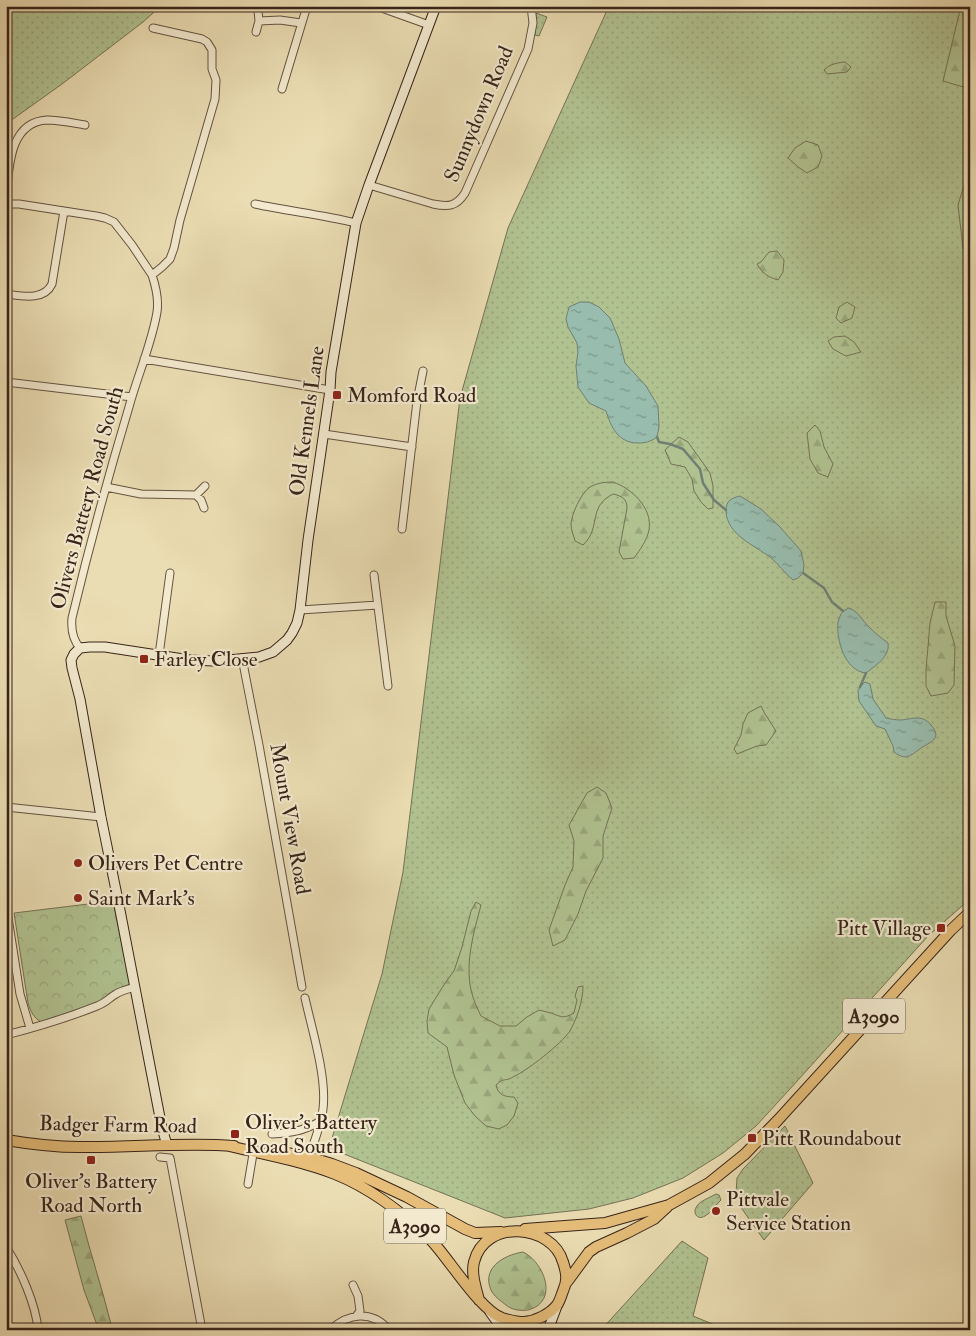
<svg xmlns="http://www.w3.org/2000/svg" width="976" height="1336" font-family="'IM FELL Double Pica',serif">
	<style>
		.grass { fill: url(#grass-dots); stroke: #747255 }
		.forest { fill: url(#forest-firs); stroke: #747255 }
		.park { fill: url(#park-crowns); stroke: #747255 }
		.water { fill: url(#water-ripples); stroke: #717f72 }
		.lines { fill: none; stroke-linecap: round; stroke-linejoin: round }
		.stream { stroke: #717f72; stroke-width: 2.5 }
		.street-casing { stroke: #645240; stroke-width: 9 }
		.secondary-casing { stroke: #372319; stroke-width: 11 }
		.primary-casing { stroke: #372319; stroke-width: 12 }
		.street { stroke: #f2e9ce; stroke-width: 7 }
		.secondary { stroke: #f2e9ce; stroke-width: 9 }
		.primary { stroke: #e6be7a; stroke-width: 10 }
		.poi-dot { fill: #8f2418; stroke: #f2e9ce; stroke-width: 2 }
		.labels { text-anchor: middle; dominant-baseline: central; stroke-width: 4.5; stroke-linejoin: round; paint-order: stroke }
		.shield { fill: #f2e9ce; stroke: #6f5e4f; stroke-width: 1 }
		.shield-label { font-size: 20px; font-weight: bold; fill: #372319 }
		.street-label { font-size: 21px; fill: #372319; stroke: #f2e9ce }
		.poi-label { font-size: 21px; fill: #372319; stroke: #f2e9ce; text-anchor: start }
	</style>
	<defs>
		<pattern id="grass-dots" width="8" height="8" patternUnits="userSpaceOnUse" patternTransform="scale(1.25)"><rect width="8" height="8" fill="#b1c291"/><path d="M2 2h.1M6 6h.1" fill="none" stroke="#99a67c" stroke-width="1.8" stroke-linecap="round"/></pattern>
		<pattern id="forest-firs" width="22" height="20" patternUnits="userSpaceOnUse" patternTransform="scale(1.25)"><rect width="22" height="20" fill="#b1c291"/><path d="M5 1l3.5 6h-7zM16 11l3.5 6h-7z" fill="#99a67c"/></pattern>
		<pattern id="park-crowns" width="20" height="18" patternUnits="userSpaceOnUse" patternTransform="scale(1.25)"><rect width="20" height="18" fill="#b1c291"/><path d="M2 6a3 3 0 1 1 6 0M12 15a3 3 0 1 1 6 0" fill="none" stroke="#99a67c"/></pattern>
		<pattern id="water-ripples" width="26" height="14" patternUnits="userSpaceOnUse" patternTransform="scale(1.25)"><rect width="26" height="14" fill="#98bcad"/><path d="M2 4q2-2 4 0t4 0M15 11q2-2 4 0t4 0" fill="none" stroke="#7d988c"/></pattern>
	</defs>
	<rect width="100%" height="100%" fill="#ebddb3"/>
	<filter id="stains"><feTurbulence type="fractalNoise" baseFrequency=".004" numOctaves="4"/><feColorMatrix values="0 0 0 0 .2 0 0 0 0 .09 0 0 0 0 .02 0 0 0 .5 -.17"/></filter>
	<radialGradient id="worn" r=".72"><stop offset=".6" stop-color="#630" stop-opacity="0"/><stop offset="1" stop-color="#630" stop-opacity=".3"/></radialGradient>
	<path class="grass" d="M 6,6 L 161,6 L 143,22 L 62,84 L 6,124 Z
		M 609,6 L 970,6 L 970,899 L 928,936 L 789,1090 L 756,1126 L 723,1153 L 683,1178 L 633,1198 L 589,1209 L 505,1218 L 329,1148 L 382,974 L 403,872 L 460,398 L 508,228 Z
		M 536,13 L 547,17 L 539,36 L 535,35 Z
		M 785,1126 L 813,1183 L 764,1240 L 742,1209 L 736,1193 L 737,1178 L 743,1169 Z
		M 716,1194 L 719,1195 L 721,1200 L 719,1202 C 715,1206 711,1213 705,1216 C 697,1221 692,1212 697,1206 C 700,1201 709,1198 714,1195 Z
		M 682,1241 L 708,1258 L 693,1316 L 727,1330 L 601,1330 Z"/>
	<path class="forest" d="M 961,6 L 970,6 L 970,89 L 943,81 Z
		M 845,62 L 851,67 L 847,72 L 827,74 L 824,70 C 830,64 836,63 845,62 Z
		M 806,141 L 818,145 L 822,156 L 818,167 L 807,173 L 798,167 L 788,158 L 795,148 Z
		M 970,166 L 970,258 L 963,248 L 958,205 Z
		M 777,251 L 784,260 L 783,272 L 778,280 C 768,277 762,273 757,264 L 761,262 L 769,252 Z
		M 847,302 L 855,307 L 852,318 L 841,323 L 836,318 L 839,307 Z
		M 845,336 L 854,342 L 861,352 L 846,356 L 833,349 L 828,341 L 834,337 Z
		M 815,425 L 820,431 L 824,447 L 833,464 L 828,477 L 818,473 L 810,459 L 807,433 Z
		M 679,437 L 688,442 L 710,473 L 713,486 L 713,508 L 708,509 L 701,502 L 694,491 L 692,479 L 685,467 L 671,464 L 665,450 Z
		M 613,482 C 631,488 653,508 649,530 C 647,540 640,550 634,558 L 623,559 L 619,552 L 627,508 C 627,499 622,496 613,494 C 587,507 602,527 583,545 L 575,541 C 574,536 571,530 571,525 C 571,515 581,493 590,487 C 597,483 605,482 613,482 Z
		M 935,602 L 946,602 L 946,616 L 955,646 L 954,685 L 948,693 L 931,696 L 926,686 L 926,670 L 930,623 Z
		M 761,706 L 765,714 L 776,731 L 766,745 L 757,746 L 737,754 L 734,749 L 741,735 L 743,724 L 748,713 Z
		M 597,787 L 606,793 L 612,808 L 603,836 L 603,858 L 586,891 L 578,914 L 565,940 L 553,946 L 549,930 L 565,885 L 573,867 L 574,841 L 569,825 L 587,793 Z
		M 476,902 L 481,905 C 474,932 465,961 471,990 C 473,999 477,1008 481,1016 L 500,1026 L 516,1026 L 527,1017 L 539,1010 C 543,1011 547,1012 551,1013 C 562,1017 563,1019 574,1013 L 577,1000 L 575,996 L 578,987 L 583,986 C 583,1001 577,1018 570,1031 C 561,1044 528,1070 513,1077 C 505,1082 504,1077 496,1085 C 498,1095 505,1097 514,1097 L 518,1103 L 514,1116 L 507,1125 L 499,1129 L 486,1126 L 475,1116 L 465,1103 L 454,1075 L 447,1047 L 428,1033 L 427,1021 L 429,1009 L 445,983 L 454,971 L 462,947 L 471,911 Z
		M 81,1216 C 90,1252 102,1288 111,1324 L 97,1325 L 84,1290 L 65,1220 Z
		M 523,1252 C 545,1263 559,1302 528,1310 C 520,1311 512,1310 506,1305 C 501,1301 496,1298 492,1292 C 480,1269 503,1255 523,1252 Z"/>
	<path class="park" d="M 113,901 L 130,984 L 110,994 L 103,1000 L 83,1010 L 41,1022 C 33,1017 31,1012 28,1003 L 14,913 Z"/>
	<path class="water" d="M 580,302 L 589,302 L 599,307 L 610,318 L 619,339 L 625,363 L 646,386 L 658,406 L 659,427 L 657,437 C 650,442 645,443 638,443 C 618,443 611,427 606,411 L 589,403 L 578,387 L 576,366 L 578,352 L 577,343 L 568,327 L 566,319 L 569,307 Z
		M 740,496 L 761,509 L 780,527 L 801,551 L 804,565 L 803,573 L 798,578 L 793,580 C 784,573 779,564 770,557 C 754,545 727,535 726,511 C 726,500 732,498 740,496 Z
		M 849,608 C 858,611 862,620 869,627 C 875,633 881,638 888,643 C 890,657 876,665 866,673 C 845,671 836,640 838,622 C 839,618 841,614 843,611 Z
		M 865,682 L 870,684 L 873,699 L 886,718 C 891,719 896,720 901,720 C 913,719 922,714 931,725 C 943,739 930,742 921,748 C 910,756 906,761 894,752 L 893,746 L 885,729 L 876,726 L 859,701 L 858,691 L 860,687 Z"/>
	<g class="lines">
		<path class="stream" d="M 657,437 L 659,442 L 670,444 L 683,449 L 700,469 L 703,483 L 714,500 L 726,510
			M 803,573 L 824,588 L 832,602 L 843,611
			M 860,687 L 866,673"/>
		<g class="street-casing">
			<path id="street" d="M 376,6 L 429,25
				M 259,21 L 280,20 L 301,23
				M 256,32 L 259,21 L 258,11
				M 282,89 L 307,6
				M 369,185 L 433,204 C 448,207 456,207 465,193 L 528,49 L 533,23 L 531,6
				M 6,197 C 9,168 9,122 47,120 C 60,120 73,123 85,125
				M 6,204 L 19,204 L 96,216 L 105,218 L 114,222 L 132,245 L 152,275
				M 255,204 C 288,211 323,215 356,223
				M 6,294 C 22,296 44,301 52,284 L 64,211
				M 144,359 L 330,390
				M 6,382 L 132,397
				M 324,434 L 412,447
				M 106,487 L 141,494 L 196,495 L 201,500 L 204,508
				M 196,495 L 205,486
				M 402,529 L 417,401 L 423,371
				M 374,575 L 388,686
				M 300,610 L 378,605
				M 80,648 C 72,639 71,629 72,618 C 89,547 108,477 129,407 C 137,377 152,343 157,312 C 159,299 156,287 152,275 L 162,267 L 170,259 L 174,248 L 180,220 L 215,99 L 216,80 L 212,69 L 212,50 L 207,42 L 202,39 L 153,28
				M 159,655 L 170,573
				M 242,658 L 259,745 L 302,987
				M 6,807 L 101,817
				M 6,905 L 20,994 L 30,1028
				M 305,998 C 312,1030 327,1077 323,1109 C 321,1125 314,1142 309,1157 L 310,1160
				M 6,1035 C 37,1027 67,1018 97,1006 C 106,1003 109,998 116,994 C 122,990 129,989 135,987
				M 272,1134 C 292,1133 303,1131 321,1121
				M 160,1157 L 170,1158 L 202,1330
				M 248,1184 L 254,1148
				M 6,1247 C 20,1269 36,1304 38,1330
				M 353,1285 L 358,1296 L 360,1311 L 357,1315
				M 330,1330 C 348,1313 372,1310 389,1330"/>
		</g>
		<g class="secondary-casing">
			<path id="secondary" d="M 167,1145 L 162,1128 L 119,905 L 101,817 L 80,699 L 72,668 L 71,660 L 74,654 L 80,648 L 90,647 L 105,647 L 190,660 L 213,661 L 228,660 L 259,657 L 273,652 L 287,640 L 292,633 L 297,623 L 300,610 L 308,540 L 330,390 L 331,372 L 356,223 L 369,185 L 436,6
				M 490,1312 L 503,1330
				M 548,1330 L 557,1306"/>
		</g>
		<g class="primary-casing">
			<path id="primary" d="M 6,1140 C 30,1144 55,1147 79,1147 C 131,1148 182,1142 234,1146
				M 229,1146 C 264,1154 301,1161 335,1174 C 370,1188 404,1214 431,1240 C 449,1259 480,1310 502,1318 C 509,1320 517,1322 524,1322 C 536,1321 550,1314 557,1305 C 560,1301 561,1296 563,1291 C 564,1288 566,1284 566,1280 C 567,1274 565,1268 563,1262 C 552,1224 485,1218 474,1262 C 471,1274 476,1288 479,1300
				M 270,1150 L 309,1157 L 332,1164 L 356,1173 L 407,1197 L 465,1229 L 475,1233 L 501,1232
				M 525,1229 L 605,1223 L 669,1205 L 709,1183 L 745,1154 L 778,1120 L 951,930 L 970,912
				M 567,1282 L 589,1252 L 596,1247 L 627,1233 L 654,1219 L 667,1207"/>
		</g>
		<use href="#street" class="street"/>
		<use href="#secondary" class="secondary"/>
		<use href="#primary" class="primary"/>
	</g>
	<g class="poi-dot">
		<rect x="332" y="390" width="10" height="10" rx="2.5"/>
		<rect x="139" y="654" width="10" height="10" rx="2.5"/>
		<circle cx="78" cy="863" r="5"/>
		<circle cx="78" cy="898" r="5"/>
		<rect x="936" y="923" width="10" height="10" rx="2.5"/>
		<rect x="230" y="1129" width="10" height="10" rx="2.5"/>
		<rect x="747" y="1133" width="10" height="10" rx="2.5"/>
		<rect x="86" y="1155" width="10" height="10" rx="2.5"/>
		<circle cx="716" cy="1211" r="5"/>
	</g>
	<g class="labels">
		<g class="shield">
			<rect x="843" y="998.5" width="62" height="35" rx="4"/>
			<rect x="384" y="1208.5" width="62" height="35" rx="4"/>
		</g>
		<g class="shield-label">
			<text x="874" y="1016">A3090</text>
			<text x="415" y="1226">A3090</text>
		</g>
		<g class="street-label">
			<text transform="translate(479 114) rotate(-67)">Sunnydown Road</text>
			<text transform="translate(307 421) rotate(-82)">Old Kennels Lane</text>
			<text transform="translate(87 498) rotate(-75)">Olivers Battery Road South</text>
			<text transform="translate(290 819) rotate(80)">Mount View Road</text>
			<text transform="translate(118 1125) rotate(1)">Badger Farm Road</text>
		</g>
		<g class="poi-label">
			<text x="347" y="395">Momford Road</text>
			<text x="154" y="659">Farley Close</text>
			<text x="88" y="863">Olivers Pet Centre</text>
			<text x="88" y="898">Saint Mark's</text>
			<text x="931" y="928" text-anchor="end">Pitt Village</text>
			<text x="245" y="1122">Oliver's Battery<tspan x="245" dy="24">Road South</tspan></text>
			<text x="762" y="1138">Pitt Roundabout</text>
			<text x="91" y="1181" text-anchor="middle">Oliver's Battery<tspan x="91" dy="24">Road North</tspan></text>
			<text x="726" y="1199">Pittvale<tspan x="726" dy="24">Service Station</tspan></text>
		</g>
	</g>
	<rect width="976" height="1336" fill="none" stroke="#ebddb3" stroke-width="25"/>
	<rect x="8" y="8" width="961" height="1321" fill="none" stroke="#372319" stroke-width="2.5"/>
	<rect x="12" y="12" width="951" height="1311" fill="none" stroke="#372319"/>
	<rect width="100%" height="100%" filter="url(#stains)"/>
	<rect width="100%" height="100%" fill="url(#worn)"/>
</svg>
